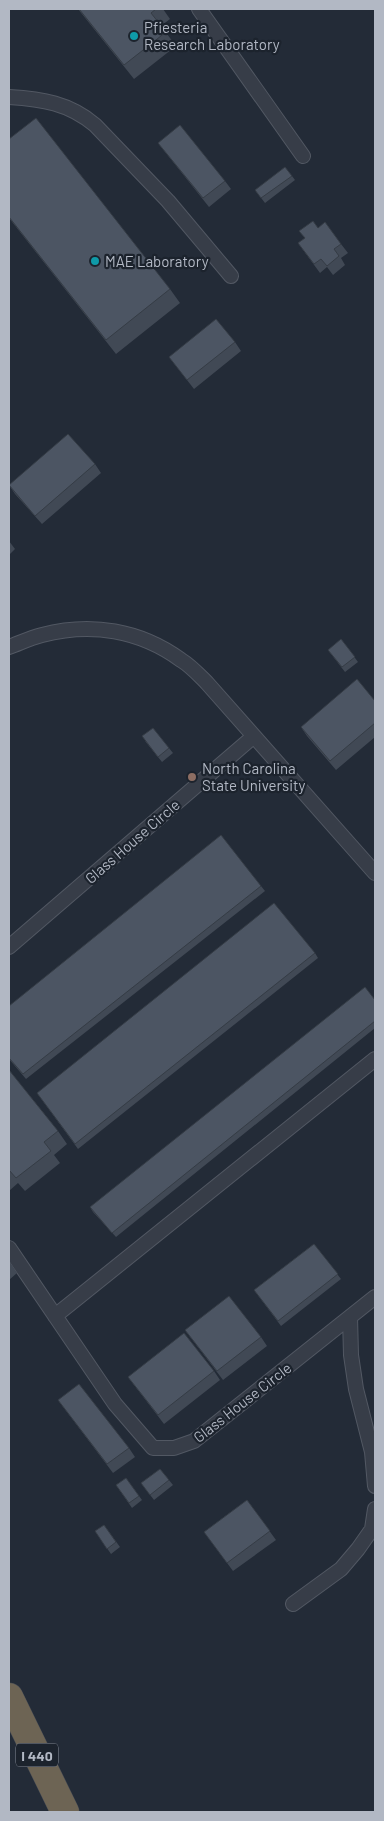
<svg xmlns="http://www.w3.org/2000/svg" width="384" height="1821" font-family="Barlow,sans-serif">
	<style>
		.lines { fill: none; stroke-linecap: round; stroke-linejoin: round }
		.lane-casing { stroke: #525863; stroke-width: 16 }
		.highway-casing { stroke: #424853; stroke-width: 29 }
		.lane { stroke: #373d48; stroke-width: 14 }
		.highway { stroke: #6d6454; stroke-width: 28 }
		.wall { fill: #414955 }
		.building { fill: #4c5563; stroke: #353c45 }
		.culture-dot { fill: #0f9aa8; stroke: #1c232d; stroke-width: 2 }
		.education-dot { fill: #8d6e63; stroke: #1c232d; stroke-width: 2 }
		.labels { text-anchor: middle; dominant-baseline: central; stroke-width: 4.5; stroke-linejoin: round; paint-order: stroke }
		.shield { fill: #1c232d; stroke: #858b97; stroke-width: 1 }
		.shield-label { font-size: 14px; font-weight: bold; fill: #b2b8c4 }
		.poi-label { font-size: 15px; fill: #b2b8c4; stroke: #1c232d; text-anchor: start }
		.street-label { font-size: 15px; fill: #b2b8c4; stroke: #1c232d }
	</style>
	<rect width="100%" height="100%" fill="#232b37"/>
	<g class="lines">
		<g class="lane-casing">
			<path id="lane" d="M 199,9 L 303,156
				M 9,97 C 42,99 69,103 95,125 L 168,201 L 231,276
				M 9,647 C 20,643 30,638 42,635 C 91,622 140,630 181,660 C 191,666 199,675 207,683 L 375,873
				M 9,947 L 254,736
				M 9,1248 L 115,1404 L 153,1448 L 174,1448 L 194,1441 L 375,1297
				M 55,1316 L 375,1059
				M 350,1317 L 351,1355 L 356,1389 L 372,1452 L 375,1486
				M 293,1604 L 341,1569 L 358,1549 L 372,1529 L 375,1509"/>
		</g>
		<g class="highway-casing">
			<path id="highway" d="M 9,1697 L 65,1812"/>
		</g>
		<use href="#lane" class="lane"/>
		<use href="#highway" class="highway"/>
	</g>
	<path class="wall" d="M 78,9 L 163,9 L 170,19 L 161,26 L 176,46 L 134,79 Z
		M 9,139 L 170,289 L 180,303 L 116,354 L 9,218 Z
		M 158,143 L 225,181 L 231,189 L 209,207 Z
		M 292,176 L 295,180 L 265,203 L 255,190 Z
		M 318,228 L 341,244 L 348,253 L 341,258 L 345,265 L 333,275 L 327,267 L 320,273 L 298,243 L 305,238 L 299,231 Z
		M 235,342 L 241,351 L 194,389 L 169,357 Z
		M 95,464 L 101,473 L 42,524 L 15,494 L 9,485 Z
		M 9,541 L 15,549 L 9,555 Z
		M 341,639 L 358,662 L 345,672 L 328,650 Z
		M 375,701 L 375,737 L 336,770 L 307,736 L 301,727 Z
		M 145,741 L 169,748 L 173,753 L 162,762 Z
		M 261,886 L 265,891 L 26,1079 L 9,1059 L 9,1006 Z
		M 315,953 L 318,958 L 78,1149 L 37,1093 Z
		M 375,1000 L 375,1028 L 116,1237 L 93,1212 L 90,1207 Z
		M 9,1070 L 58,1131 L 67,1144 L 54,1155 L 60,1163 L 25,1191 L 18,1183 L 9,1191 Z
		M 314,1244 L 341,1279 L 281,1326 L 254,1290 Z
		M 9,1261 L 17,1273 L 9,1280 Z
		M 185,1330 L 261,1337 L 267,1346 L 223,1380 Z
		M 214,1371 L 220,1380 L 164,1424 L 128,1377 Z
		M 58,1400 L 129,1448 L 135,1457 L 113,1473 Z
		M 160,1469 L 173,1485 L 154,1500 L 141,1483 Z
		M 126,1478 L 142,1500 L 132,1508 L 116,1485 Z
		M 247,1500 L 276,1540 L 233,1571 L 204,1532 Z
		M 104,1525 L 120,1547 L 111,1554 L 95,1531 Z"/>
	<path class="building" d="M 79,9 L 156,9 L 151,13 L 166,32 L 124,65 Z
		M 36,118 L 170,289 L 106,340 L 9,217 L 9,139 Z
		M 180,125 L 225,181 L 203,198 L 158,143 Z
		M 285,167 L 292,176 L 261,198 L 255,190 Z
		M 313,221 L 318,228 L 325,222 L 341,244 L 334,249 L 339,256 L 327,266 L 321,259 L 314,264 L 298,243 L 305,238 L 299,231 Z
		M 216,319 L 235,342 L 187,380 L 169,357 Z
		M 68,434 L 95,464 L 35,516 L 9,485 Z
		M 341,639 L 355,657 L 342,667 L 328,650 Z
		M 357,679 L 375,701 L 375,723 L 330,761 L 301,727 Z
		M 153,728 L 169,748 L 158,757 L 142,736 Z
		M 221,835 L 261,886 L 23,1074 L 9,1058 L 9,1006 Z
		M 274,903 L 315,953 L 75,1144 L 37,1093 Z
		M 365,987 L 375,1000 L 375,1021 L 112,1233 L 90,1207 Z
		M 9,1070 L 58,1131 L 44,1142 L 51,1151 L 16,1178 L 9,1170 Z
		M 314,1244 L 338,1274 L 278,1321 L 254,1290 Z
		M 229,1296 L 261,1337 L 217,1371 L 185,1330 Z
		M 184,1333 L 214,1371 L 158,1415 L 128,1377 Z
		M 79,1384 L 129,1448 L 107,1464 L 58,1400 Z
		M 160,1469 L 169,1480 L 150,1495 L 141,1483 Z
		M 126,1478 L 139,1496 L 129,1503 L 116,1485 Z
		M 247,1500 L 270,1531 L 227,1563 L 204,1532 Z
		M 104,1525 L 116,1542 L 107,1549 L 95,1531 Z"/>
	<g class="culture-dot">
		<circle cx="134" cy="36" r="5"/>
		<circle cx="95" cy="261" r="5"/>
	</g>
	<circle class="education-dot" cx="192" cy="777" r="5"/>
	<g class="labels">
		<rect class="shield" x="16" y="1743.5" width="42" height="23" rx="4"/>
		<g class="shield-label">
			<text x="37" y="1755">I 440</text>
		</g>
		<g class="poi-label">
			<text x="144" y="27">Pfiesteria<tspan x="144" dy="17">Research Laboratory</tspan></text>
			<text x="105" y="261">MAE Laboratory</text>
			<text x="202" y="768">North Carolina<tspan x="202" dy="17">State University</tspan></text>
		</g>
		<g class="street-label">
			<text transform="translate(132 841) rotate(-41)">Glass House Circle</text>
			<text transform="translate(242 1402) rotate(-38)">Glass House Circle</text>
		</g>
	</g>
	<rect width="384" height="1821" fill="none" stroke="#b2b8c4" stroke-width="20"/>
</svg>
